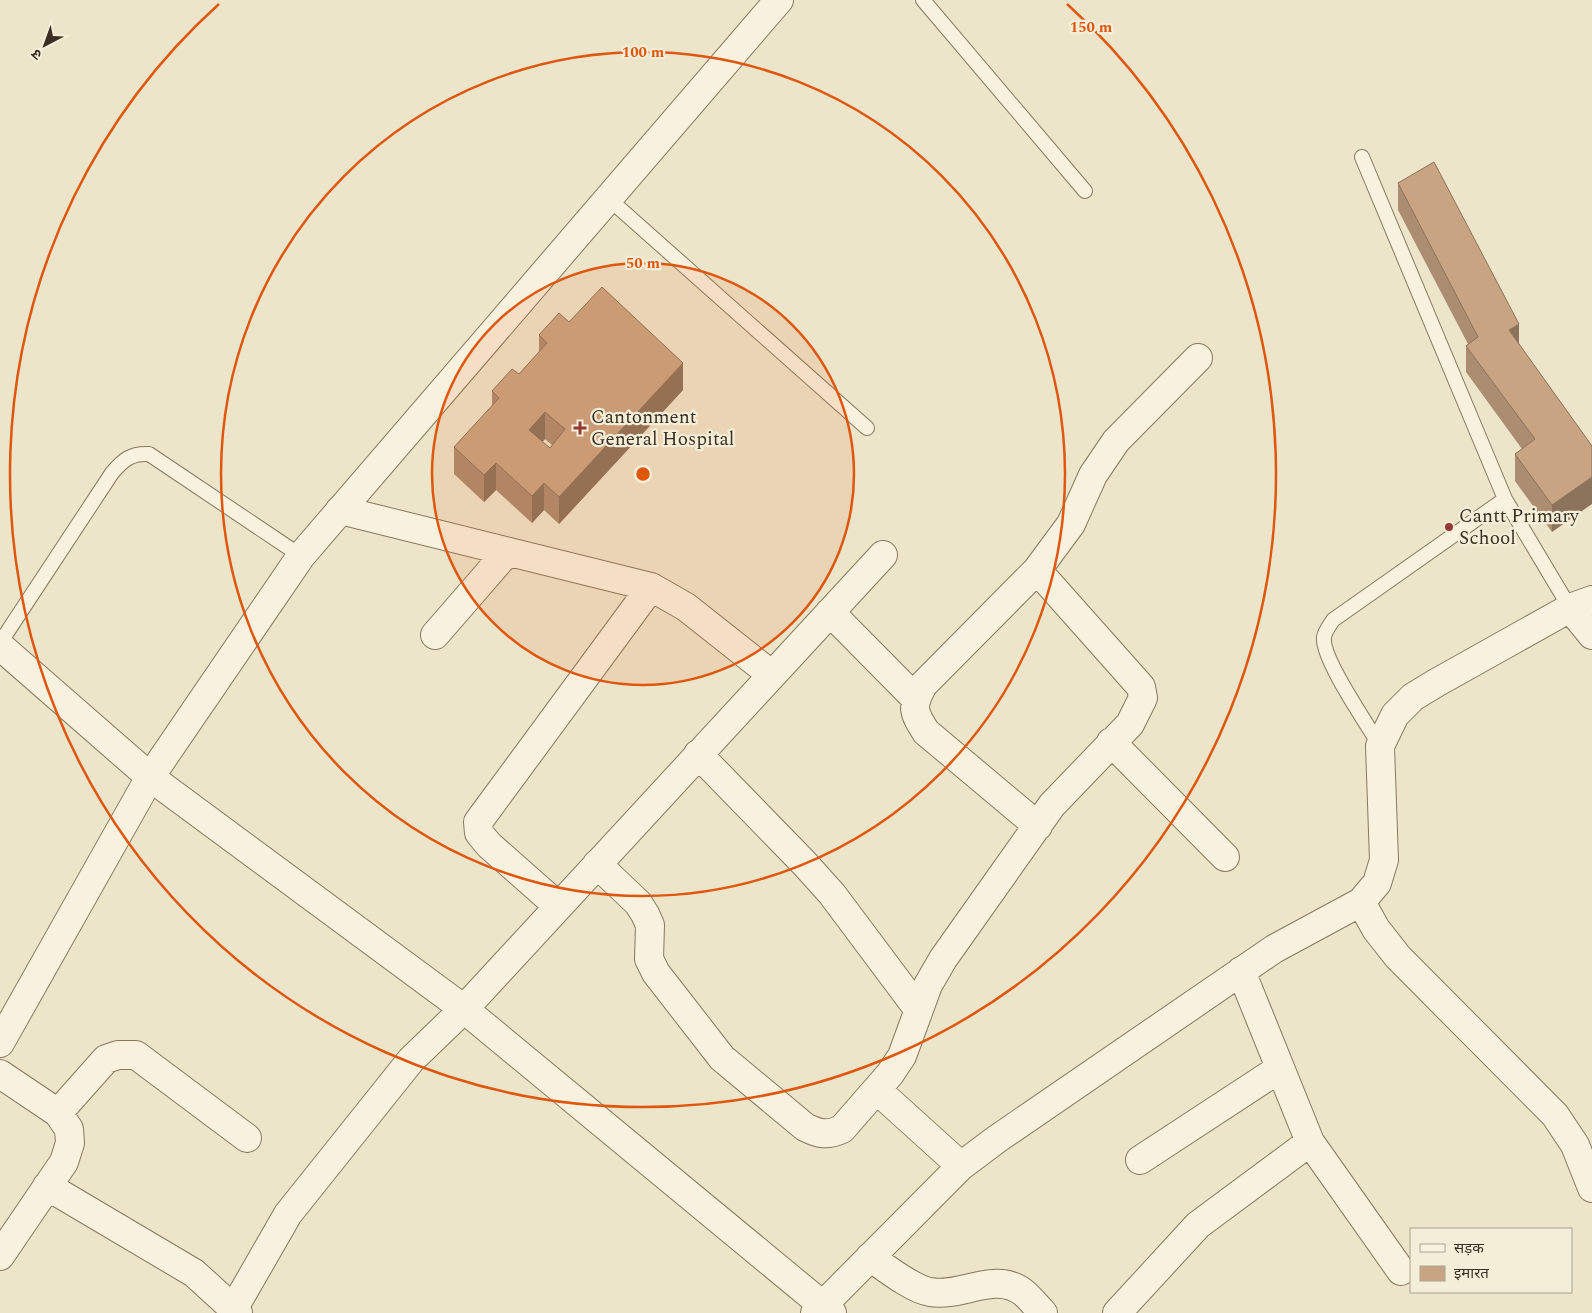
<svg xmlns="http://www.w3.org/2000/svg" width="1592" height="1313" font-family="Spectral,'Noto Sans Devanagari',serif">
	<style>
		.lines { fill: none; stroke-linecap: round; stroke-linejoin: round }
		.service-casing { stroke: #88785f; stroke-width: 16 }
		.minor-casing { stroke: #88785f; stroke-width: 30 }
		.tertiary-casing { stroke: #88785f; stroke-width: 30 }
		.service { stroke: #f7f1dd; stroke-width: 14 }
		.minor { stroke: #f7f1dd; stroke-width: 28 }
		.tertiary { stroke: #f7f1dd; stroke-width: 28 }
		.wall { fill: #ac8d71; fill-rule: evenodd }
		.shaded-wall { fill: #8c735c }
		.building { fill: #c8a483; stroke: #8c735c; fill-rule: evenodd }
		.ring { fill: none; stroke: #df570d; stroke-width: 2.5 }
		.poi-dot { fill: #943933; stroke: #f4eed9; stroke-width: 2 }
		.labels { text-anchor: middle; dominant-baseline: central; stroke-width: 4.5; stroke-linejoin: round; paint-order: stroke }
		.poi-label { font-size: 19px; fill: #3a2f22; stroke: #f4eed9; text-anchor: start }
		.centre { fill: #df570d; stroke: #f4eed9; stroke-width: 2.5 }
		.ring-label { font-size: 15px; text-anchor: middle; font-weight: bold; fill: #df570d; stroke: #f4eed9; stroke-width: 4.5; stroke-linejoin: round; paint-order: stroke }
	</style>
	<rect width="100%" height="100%" fill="#ece5ca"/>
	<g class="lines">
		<g class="service-casing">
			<path id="service" d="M 923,0 L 1085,191
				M 1362,157 L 1505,499 L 1570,608
				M 609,199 L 867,428
				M 0,643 L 112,473 C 123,460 131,453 149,454 L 301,556
				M 1380,746 C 1368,725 1321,658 1324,637 C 1325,631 1330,625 1333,620 L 1505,499"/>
		</g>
		<g class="minor-casing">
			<path id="minor" d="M 340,510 L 651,587 L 686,607 L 772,675
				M 1570,608 L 1592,635
				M 830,612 L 916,699
				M 435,635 L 507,552
				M 1111,742 L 1225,857
				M 698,754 L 805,864 L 832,894 L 918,1009
				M 1038,826 L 926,732 C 913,712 911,707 923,685 L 1037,570 L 1071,524 L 1093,475 L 1116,441 L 1198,358
				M 597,864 L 638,903 L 645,914 L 650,925 L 649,959 L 656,973 L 722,1058 L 805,1127 C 819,1134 827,1136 842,1129 L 890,1074 L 902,1056 L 928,985 L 943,959 L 1052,805 L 1130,724 L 1143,698 L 1141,687 L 1037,570
				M 1361,902 L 1376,929 L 1398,957 L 1555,1115 L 1575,1145 L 1592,1188
				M 558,906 L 489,845 L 479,833 L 478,822 L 651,587
				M 1241,971 L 1310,1142 L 1401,1271
				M 0,1074 L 58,1113 L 69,1129 L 70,1143 L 64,1162 L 0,1256
				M 877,1090 L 961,1166
				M 58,1113 L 106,1059 L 118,1055 L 136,1055 L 247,1138
				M 1140,1160 L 1279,1069
				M 47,1186 L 194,1273 L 238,1313
				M 870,1257 C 886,1268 912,1289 930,1292 C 961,1298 996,1270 1024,1293 C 1031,1299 1037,1307 1043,1313
				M 234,1308 L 288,1214 L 411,1060 L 464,1009 L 883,555
				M 815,1313 L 961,1166 L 997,1139 L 1274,949 L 1361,902 L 1377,883 L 1384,860 L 1380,746 L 1395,715 L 1413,697 L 1436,683 L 1570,608 L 1592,600
				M 1117,1313 L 1198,1225 L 1310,1142"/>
		</g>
		<g class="tertiary-casing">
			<path id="tertiary" d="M 0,646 L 150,777 L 464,1009 L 832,1313
				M 0,1043 L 150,777 L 301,556 L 779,0"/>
		</g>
		<use href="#service" class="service"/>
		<use href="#minor" class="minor"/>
		<use href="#tertiary" class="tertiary"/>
	</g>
	<path class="wall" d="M 1398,183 L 1519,344 L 1592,446 L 1552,532 L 1515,481 L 1515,454 L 1522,449 L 1466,372 L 1466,346 L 1468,344 L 1398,210 Z
		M 569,322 L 683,390 L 559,524 L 544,510 L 532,523 L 496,490 L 484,502 L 454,474 L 454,447 L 492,407 L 492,391 L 519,374 L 539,352 L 539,335 ZM 545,439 L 552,445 L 550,448 L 542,442 Z"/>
	<path class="shaded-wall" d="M 1519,324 L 1519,351 L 1509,330 Z
		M 683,363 L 683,390 L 559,524 L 559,497 Z
		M 545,412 L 545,439 L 529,457 L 529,430 Z
		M 496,463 L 496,490 L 484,502 L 484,475 Z
		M 1592,477 L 1592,504 L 1552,532 L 1552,505 Z
		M 544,483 L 544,510 L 532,523 L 532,496 Z"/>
	<path class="building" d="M 1434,162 L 1519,324 L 1509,330 L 1592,446 L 1592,477 L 1552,505 L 1515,454 L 1535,439 L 1466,346 L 1478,337 L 1398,183 Z
		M 602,287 L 683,363 L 559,497 L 544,483 L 532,496 L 496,463 L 484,475 L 454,447 L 499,398 L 492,391 L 512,369 L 519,374 L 547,343 L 539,335 L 559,313 L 569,322 ZM 545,412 L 565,429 L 550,448 L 529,430 Z"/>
	<circle cx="643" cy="474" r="211" fill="#df570d" fill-opacity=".12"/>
	<g class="ring">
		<circle cx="643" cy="474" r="211"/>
		<circle cx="643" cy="474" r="422"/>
		<path d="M1067 4A633 633 0 1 1 219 4"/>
	</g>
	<g class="poi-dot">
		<path d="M577.5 420.5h5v5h5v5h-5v5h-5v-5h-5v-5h5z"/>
		<circle cx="1449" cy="527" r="5"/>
	</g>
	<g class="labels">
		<g class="poi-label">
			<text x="591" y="417">Cantonment<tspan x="591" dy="22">General Hospital</tspan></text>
			<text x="1459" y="516">Cantt Primary<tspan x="1459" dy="22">School</tspan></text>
		</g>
	</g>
	<circle cx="643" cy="474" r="8" class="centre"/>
	<g class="ring-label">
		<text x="1091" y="32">150 m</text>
		<text x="643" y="57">100 m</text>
		<text x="643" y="268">50 m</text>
	</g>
	<rect x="1410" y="1228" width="162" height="65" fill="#f4eed9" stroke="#aaa290"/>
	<rect x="1420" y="1244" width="25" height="8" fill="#f7f1dd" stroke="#aaa290"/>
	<text x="1454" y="1253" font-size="15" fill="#3a2f22">सड़क</text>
	<rect x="1420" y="1266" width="25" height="15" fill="#c8a483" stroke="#aaa290"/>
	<text x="1454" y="1278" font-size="15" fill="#3a2f22">इमारत</text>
	<g transform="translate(45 45) rotate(221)" stroke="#f4eed9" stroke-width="4" paint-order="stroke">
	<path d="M0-4L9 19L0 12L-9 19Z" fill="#3a2f22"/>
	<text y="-8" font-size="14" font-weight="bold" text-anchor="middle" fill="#3a2f22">उ</text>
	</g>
</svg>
